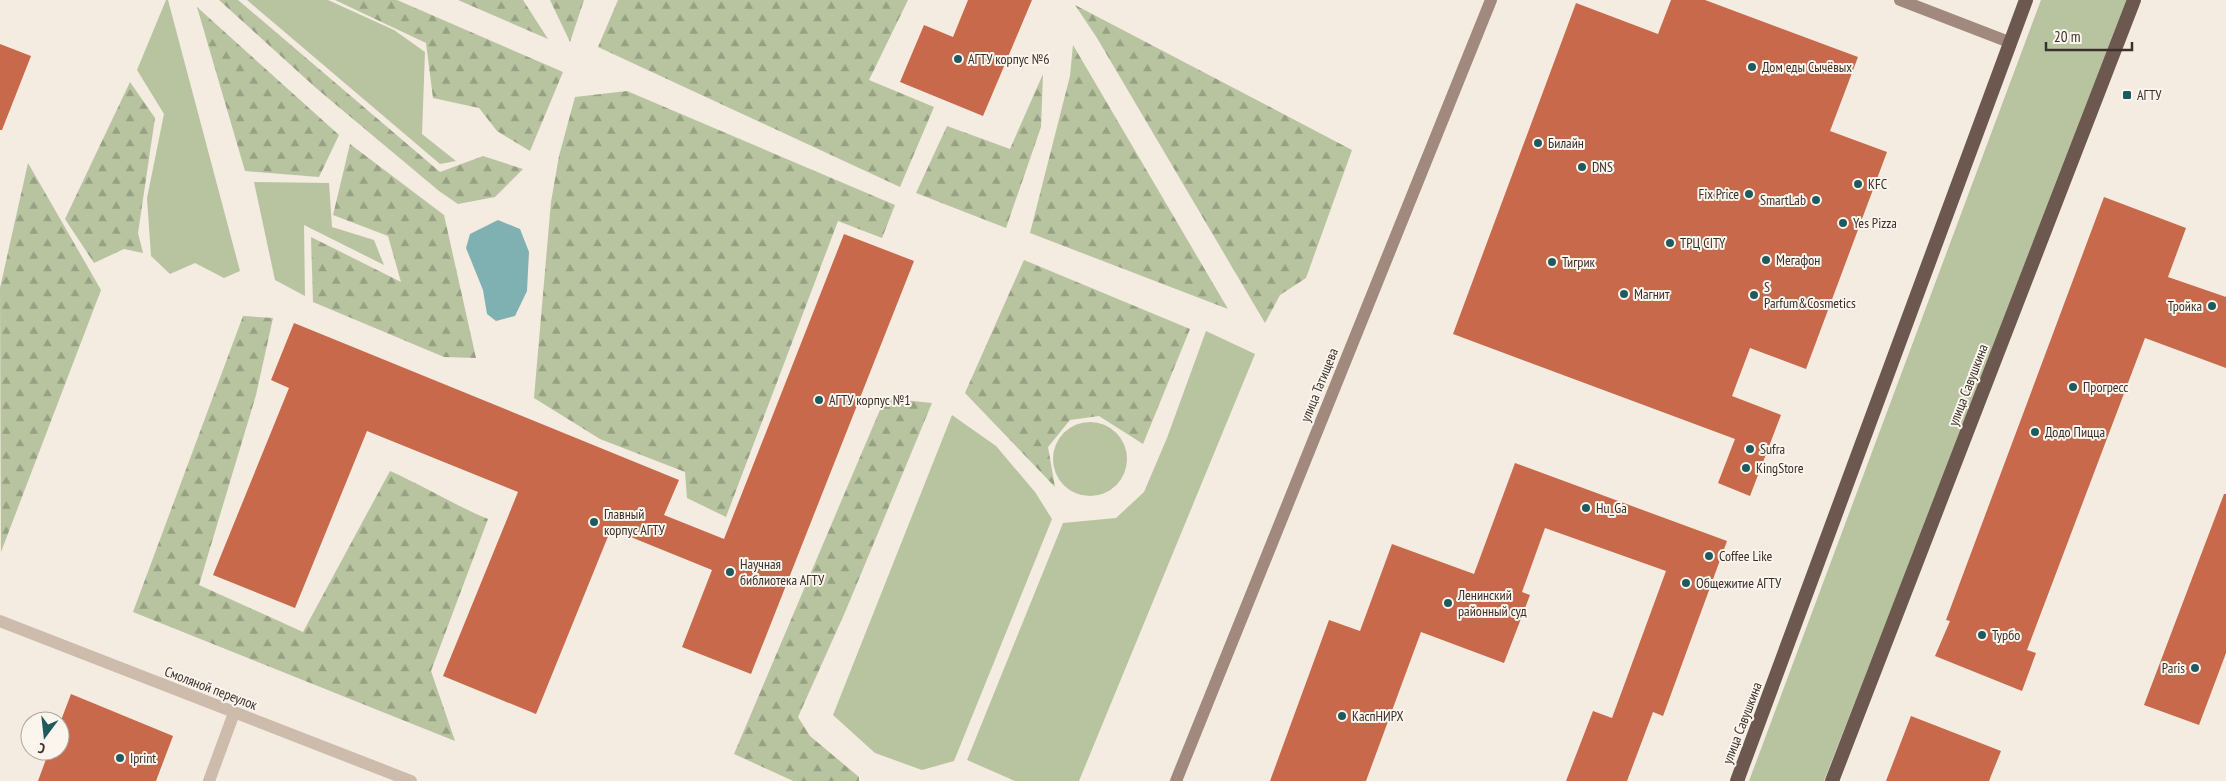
<svg xmlns="http://www.w3.org/2000/svg" width="2226" height="781" font-family="'PT Sans Narrow',sans-serif">
	<style>
		.green { fill: #b8c4a0 }
		.forest { fill: url(#forest-firs) }
		.water { fill: #7fb0b2 }
		.building { fill: #c8694b }
		.lines { fill: none; stroke-linecap: round; stroke-linejoin: round }
		.minor { stroke: #cdbbac; stroke-width: 12 }
		.secondary { stroke: #a18a7d; stroke-width: 12 }
		.trunk { stroke: #6c584f; stroke-width: 14 }
		.poi-dot { fill: #1f5a5e; stroke: #fbf5ee; stroke-width: 2 }
		.labels { text-anchor: middle; dominant-baseline: central; stroke-width: 4; stroke-linejoin: round; paint-order: stroke }
		.poi-label { font-size: 14px; fill: #3b302b; stroke: #fbf5ee; text-anchor: start }
		.street-label { font-size: 14px; fill: #3b302b; stroke: #fbf5ee }
	</style>
	<defs>
		<pattern id="forest-firs" width="22" height="20" patternUnits="userSpaceOnUse" patternTransform="scale(1.25)"><rect width="22" height="20" fill="#b8c4a0"/><path d="M5 1l3.5 6h-7zM16 11l3.5 6h-7z" fill="#97a083"/></pattern>
	</defs>
	<rect width="100%" height="100%" fill="#f4ebe1"/>
	<path class="green" d="M 166,0 L 168,0 L 240,271 L 224,278 L 195,263 L 170,274 L 151,256 L 147,198 L 164,114 L 137,70 Z
		M 247,0 L 328,0 L 394,30 L 425,52 L 422,134 L 456,161 L 440,164 Z
		M 2041,0 L 2130,0 L 1824,781 L 1749,781 Z
		M 254,182 L 329,183 L 332,227 L 374,240 L 384,265 L 304,225 L 305,296 L 275,280 Z
		M 1206,331 L 1255,354 L 1079,781 L 1015,781 L 967,760 L 1063,523 L 1116,518 L 1144,492 L 1167,438 Z
		M 952,415 L 996,446 L 1035,492 L 1052,519 L 954,761 L 922,770 L 875,753 L 833,715 Z
		M1053 459a37 37 0 1 1 74 0a37 37 0 1 1-74 0Z"/>
	<path class="forest" d="M 219,0 L 238,0 L 440,172 L 483,156 L 523,169 L 495,197 L 458,204 L 439,191 L 316,88 Z
		M 335,0 L 397,0 L 563,72 L 530,151 L 497,131 L 479,108 L 433,98 L 426,43 Z
		M 458,0 L 523,0 L 548,39 Z
		M 550,0 L 584,0 L 570,42 Z
		M 618,0 L 908,0 L 869,80 L 934,107 L 900,187 L 598,47 Z
		M 1075,5 L 1352,150 L 1306,278 L 1280,295 L 1265,323 L 1097,38 Z
		M 197,7 L 339,135 L 319,177 L 245,171 Z
		M 1073,45 L 1228,309 L 1030,233 L 1070,76 Z
		M 1043,74 L 1041,127 L 1006,228 L 916,193 L 947,126 L 1010,149 Z
		M 130,82 L 155,118 L 138,233 L 143,253 L 124,249 L 94,263 L 65,219 Z
		M 627,91 L 895,205 L 882,238 L 838,221 L 726,517 L 687,498 L 685,472 L 600,439 L 534,398 L 551,202 L 559,156 L 575,97 Z
		M 350,144 L 444,215 L 476,358 L 444,357 L 313,302 L 311,237 L 401,282 L 388,236 L 333,215 Z
		M 28,163 L 101,290 L 1,552 L 0,288 Z
		M 1024,260 L 1190,329 L 1143,444 L 1099,416 L 1070,420 L 1048,447 L 1055,487 L 965,393 Z
		M 243,316 L 273,318 L 256,395 L 199,585 L 303,632 L 390,471 C 424,486 454,505 488,519 L 431,671 L 455,741 L 133,612 Z
		M 885,398 L 932,403 L 846,610 L 798,717 L 810,736 L 859,777 L 859,781 L 793,781 L 734,754 Z"/>
	<path class="water" d="M 498,220 L 520,229 L 529,252 L 527,291 L 515,316 L 496,321 L 487,314 L 483,290 L 466,248 L 470,234 Z"/>
	<path class="building" d="M 968,0 L 1032,0 L 983,116 L 900,82 L 924,25 L 953,37 Z
		M 1671,0 L 1705,0 L 1858,57 L 1830,131 L 1887,152 L 1806,369 L 1750,348 L 1732,396 L 1781,415 L 1750,496 L 1718,483 L 1735,439 L 1453,334 L 1576,3 L 1658,34 Z
		M 0,44 L 31,56 L 2,130 L 0,130 Z
		M 2104,197 L 2186,228 L 2168,277 L 2226,297 L 2226,368 L 2145,338 L 2027,650 L 2036,653 L 2022,691 L 1935,656 L 1950,621 L 1946,620 Z
		M 844,234 L 914,261 L 751,674 L 682,647 L 712,570 L 611,529 L 536,714 L 443,676 L 518,492 L 367,431 L 295,608 L 213,575 L 289,388 L 271,380 L 294,323 L 679,480 L 664,515 L 724,539 Z
		M 1515,463 L 1727,541 L 1663,716 L 1653,712 L 1627,781 L 1566,781 L 1593,711 L 1612,718 L 1666,571 L 1545,528 L 1522,592 L 1530,595 L 1504,663 L 1421,632 L 1366,781 L 1270,781 L 1329,620 L 1360,631 L 1392,544 L 1474,574 Z
		M 2224,494 L 2226,494 L 2226,653 L 2199,725 L 2144,705 Z
		M 71,694 L 173,736 L 156,781 L 38,781 L 49,751 L 60,751 L 60,723 Z
		M 1911,716 L 2001,751 L 1989,781 L 1886,781 Z"/>
	<g class="lines">
		<path class="minor" d="M 0,621 L 411,781
			M 209,781 L 234,713"/>
		<path class="secondary" d="M 1900,0 L 2009,42
			M 1176,781 L 1491,0"/>
		<path class="trunk" d="M 1737,781 L 2026,0
			M 1832,781 L 2134,0"/>
	</g>
	<g class="poi-dot">
		<circle cx="958" cy="59" r="5"/>
		<circle cx="1752" cy="67" r="5"/>
		<rect x="2122" y="90" width="10" height="10" rx="2.5"/>
		<circle cx="1538" cy="143" r="5"/>
		<circle cx="1582" cy="167" r="5"/>
		<circle cx="1858" cy="184" r="5"/>
		<circle cx="1749" cy="194" r="5"/>
		<circle cx="1816" cy="200" r="5"/>
		<circle cx="1843" cy="223" r="5"/>
		<circle cx="1670" cy="243" r="5"/>
		<circle cx="1766" cy="260" r="5"/>
		<circle cx="1552" cy="262" r="5"/>
		<circle cx="1624" cy="294" r="5"/>
		<circle cx="1754" cy="295" r="5"/>
		<circle cx="2212" cy="306" r="5"/>
		<circle cx="2073" cy="387" r="5"/>
		<circle cx="819" cy="400" r="5"/>
		<circle cx="2035" cy="432" r="5"/>
		<circle cx="1750" cy="449" r="5"/>
		<circle cx="1746" cy="468" r="5"/>
		<circle cx="1586" cy="508" r="5"/>
		<circle cx="594" cy="522" r="5"/>
		<circle cx="1709" cy="556" r="5"/>
		<circle cx="730" cy="572" r="5"/>
		<circle cx="1686" cy="583" r="5"/>
		<circle cx="1448" cy="603" r="5"/>
		<circle cx="1982" cy="635" r="5"/>
		<circle cx="2195" cy="668" r="5"/>
		<circle cx="1342" cy="716" r="5"/>
		<circle cx="120" cy="758" r="5"/>
	</g>
	<g class="labels">
		<g class="poi-label">
			<text x="968" y="59">АГТУ корпус №6</text>
			<text x="1762" y="67">Дом еды Сычёвых</text>
			<text x="2137" y="95">АГТУ</text>
			<text x="1548" y="143">Билайн</text>
			<text x="1592" y="167">DNS</text>
			<text x="1868" y="184">KFC</text>
			<text x="1739" y="194" text-anchor="end">Fix Price</text>
			<text x="1806" y="200" text-anchor="end">SmartLab</text>
			<text x="1853" y="223">Yes Pizza</text>
			<text x="1680" y="243">ТРЦ CITY</text>
			<text x="1776" y="260">Мегафон</text>
			<text x="1562" y="262">Тигрик</text>
			<text x="1764" y="287">S<tspan x="1764" dy="16">Parfum&amp;Cosmetics</tspan></text>
			<text x="1634" y="294">Магнит</text>
			<text x="2202" y="306" text-anchor="end">Тройка</text>
			<text x="2083" y="387">Прогресс</text>
			<text x="829" y="400">АГТУ корпус №1</text>
			<text x="2045" y="432">Додо Пицца</text>
			<text x="1760" y="449">Sufra</text>
			<text x="1756" y="468">KingStore</text>
			<text x="1596" y="508">Hu_Ga</text>
			<text x="604" y="514">Главный<tspan x="604" dy="16">корпус АГТУ</tspan></text>
			<text x="1719" y="556">Coffee Like</text>
			<text x="740" y="564">Научная<tspan x="740" dy="16">библиотека АГТУ</tspan></text>
			<text x="1696" y="583">Общежитие АГТУ</text>
			<text x="1458" y="595">Ленинский<tspan x="1458" dy="16">районный суд</tspan></text>
			<text x="1992" y="635">Турбо</text>
			<text x="2185" y="668" text-anchor="end">Paris</text>
			<text x="1352" y="716">КаспНИРХ</text>
			<text x="130" y="758">Iprint</text>
		</g>
		<g class="street-label">
			<text transform="translate(1319 385) rotate(-68)">улица Татищева</text>
			<text transform="translate(1968 385) rotate(-69)">улица Савушкина</text>
			<text transform="translate(211 688) rotate(21)">Смоляной переулок</text>
			<text transform="translate(1742 723) rotate(-69)">улица Савушкина</text>
		</g>
	</g>
	<g transform="translate(45 736) rotate(195)"><circle r="24" fill="#fbf5ee" stroke="#aea6a0"/>
	<path d="M0-4L9 19L0 12L-9 19Z" fill="#1f5a5e"/>
	<text y="-8" font-size="14" font-weight="bold" text-anchor="middle" fill="#3b302b">С</text>
	</g>
	<path d="M2046 42v8h86v-8" fill="none" stroke="#3b302b" stroke-width="2.5"/>
	<text x="2054" y="42" font-size="15" fill="#3b302b" stroke="#fbf5ee" stroke-width="4" paint-order="stroke">20 m</text>
</svg>
